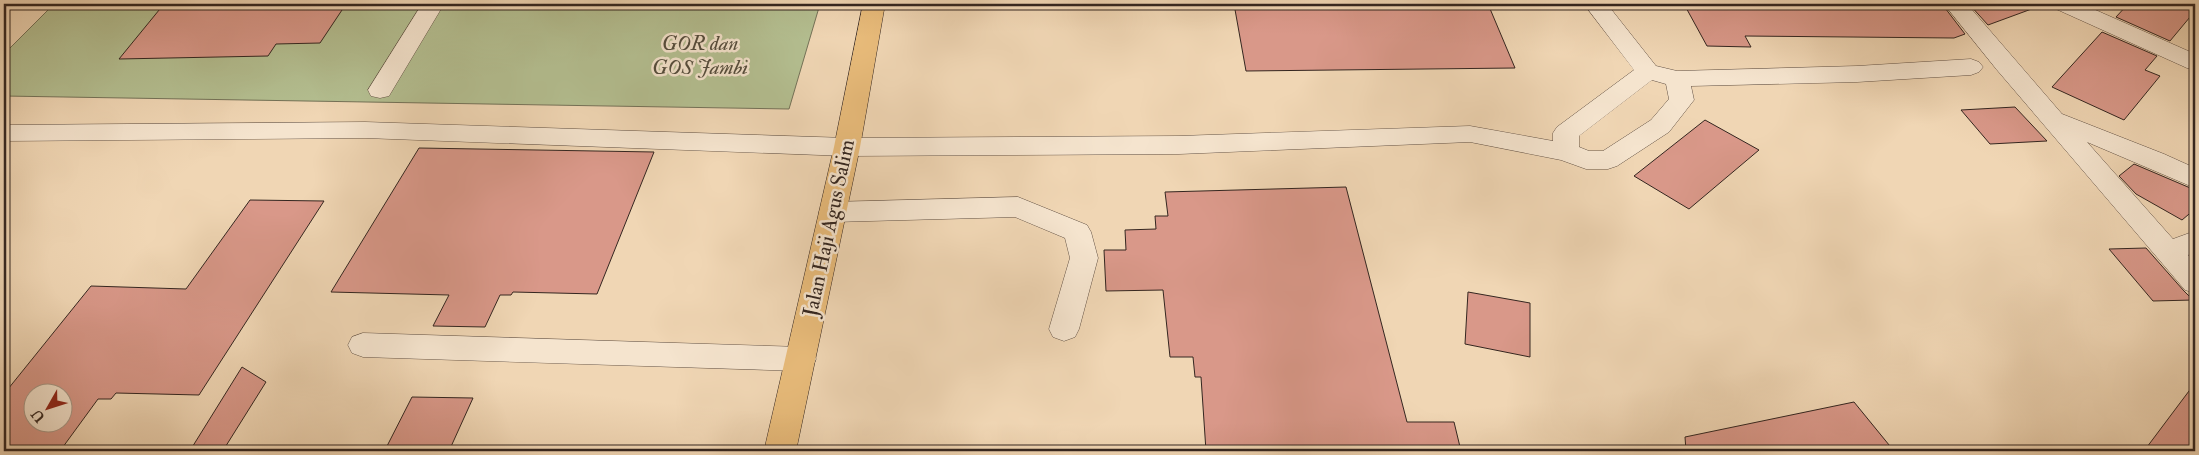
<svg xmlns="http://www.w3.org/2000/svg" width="2199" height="455" font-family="'IM FELL Double Pica',serif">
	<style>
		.green { fill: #b4bf91; stroke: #747258 }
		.building { fill: #d99889; stroke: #342620; fill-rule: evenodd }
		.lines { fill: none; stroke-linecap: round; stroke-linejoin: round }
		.minor-casing { stroke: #635245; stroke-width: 1 }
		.major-casing { stroke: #342620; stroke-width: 1 }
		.minor { fill: #f5e4ce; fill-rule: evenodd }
		.major { fill: #e8bb7a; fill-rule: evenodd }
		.labels { text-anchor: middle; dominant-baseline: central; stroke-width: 5; stroke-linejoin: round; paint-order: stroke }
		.park-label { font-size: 21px; font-style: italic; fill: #544c3c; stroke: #f5e4ce }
		.street-label { font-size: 21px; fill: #342620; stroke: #f5e4ce }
	</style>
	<rect width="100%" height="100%" fill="#f0d6b4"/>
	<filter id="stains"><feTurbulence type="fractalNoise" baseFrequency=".004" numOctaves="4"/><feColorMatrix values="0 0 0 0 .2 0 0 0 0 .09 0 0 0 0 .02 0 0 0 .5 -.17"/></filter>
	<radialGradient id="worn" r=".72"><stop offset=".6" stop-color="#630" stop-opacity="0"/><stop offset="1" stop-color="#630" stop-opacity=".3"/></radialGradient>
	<path class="green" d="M 54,4 L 820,4 L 789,109 L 4,96 L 4,54 Z"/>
	<path class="building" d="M 164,4 L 346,4 L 320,43 L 276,44 L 268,56 L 119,59 Z
		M 1234,4 L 1488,4 L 1515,68 L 1246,71 Z
		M 1684,4 L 1942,4 L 1965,34 L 1954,38 L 1745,36 L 1751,47 L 1707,46 Z
		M 1969,4 L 2037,4 L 2037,7 L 1988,25 Z
		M 2128,4 L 2195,4 L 2195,11 L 2170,41 L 2116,17 Z
		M 2102,32 L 2157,56 L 2145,70 L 2160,76 L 2124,120 L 2052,87 Z
		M 2015,107 L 2047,141 L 1990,144 L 1961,110 Z
		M 1705,120 L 1759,150 L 1689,209 L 1634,176 Z
		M 419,148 L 654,152 L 597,294 L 513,292 L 511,295 L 500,295 L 485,327 L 433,326 L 449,295 L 331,292 Z
		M 2134,164 L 2195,190 L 2195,209 L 2182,220 L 2136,194 L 2119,176 Z
		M 1346,187 L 1407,422 L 1454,422 L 1461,451 L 1206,451 L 1201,377 L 1195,377 L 1193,357 L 1170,357 L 1163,290 L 1106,291 L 1104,250 L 1126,250 L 1125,230 L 1156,229 L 1155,216 L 1168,216 L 1165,192 Z
		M 250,200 L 324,201 L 199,395 L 116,393 L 111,399 L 98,399 L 60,451 L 4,451 L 4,394 L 91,286 L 186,289 ZM 32,392 L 62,392 L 62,422 L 32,422 Z
		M 2146,248 L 2184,291 L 2193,300 L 2153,301 L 2109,249 Z
		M 1468,292 L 1530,303 L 1530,357 L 1465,344 Z
		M 242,367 L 266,382 L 224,449 L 191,449 Z
		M 2195,383 L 2195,451 L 2144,451 Z
		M 412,397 L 473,398 L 449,451 L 385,450 Z
		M 1854,402 L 1894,451 L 1686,451 L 1685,437 Z"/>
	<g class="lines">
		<g class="minor-casing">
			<path id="minor" d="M 422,4 L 444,4 L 389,96 L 380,98 L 371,96 L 368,90 Z
				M 1584,4 L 1607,4 L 1656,66 L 1677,71 L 1857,66 L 1971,59 L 1979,62 L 1983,67 L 1979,72 L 1971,75 L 1857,82 L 1691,86 L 1694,100 L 1669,132 L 1617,166 L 1608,169 L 1586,169 L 1561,160 L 1470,142 L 1179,154 L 847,156 L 365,138 L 4,141 L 4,125 L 365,122 L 847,138 L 1179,136 L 1470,126 L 1553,141 L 1553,133 L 1557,127 L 1634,70 ZM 1652,80 L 1666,84 L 1669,99 L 1651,120 L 1603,151 L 1589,151 L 1579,147 L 1579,136 Z
				M 1944,4 L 1967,4 L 2062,114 L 2164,154 L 2195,168 L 2195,188 L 2087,142 L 2173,239 L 2195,231 L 2195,252 L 2188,255 L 2195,263 L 2195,293 L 2185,290 L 1997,70 Z
				M 2053,4 L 2082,4 L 2195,54 L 2195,70 L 2187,68 L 2056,9 Z
				M 1018,197 L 1087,225 L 1091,232 L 1098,258 L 1079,329 L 1075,337 L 1064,341 L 1053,337 L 1049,329 L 1070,258 L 1065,238 L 1015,217 L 833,222 L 823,219 L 819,212 L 823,205 L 833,202 Z
				M 363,333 L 801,347 L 812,350 L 816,359 L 812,368 L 801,371 L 363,357 L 352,353 L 348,345 L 352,337 Z"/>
		</g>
		<g class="major-casing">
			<path id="major" d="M 863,4 L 885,4 L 860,147 L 796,451 L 764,451 L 834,147 Z"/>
		</g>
		<use href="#minor" class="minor"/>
		<use href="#major" class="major"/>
	</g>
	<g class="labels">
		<g class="park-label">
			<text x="700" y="43">GOR dan<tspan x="700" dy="24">GOS Jambi</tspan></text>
		</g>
		<g class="street-label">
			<text transform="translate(829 228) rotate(-78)">Jalan Haji Agus Salim</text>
		</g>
	</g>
	<rect width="2199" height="455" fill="none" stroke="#f0d6b4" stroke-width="20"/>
	<rect x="5" y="5" width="2189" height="445" fill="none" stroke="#342620" stroke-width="2.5"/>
	<rect x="10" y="10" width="2179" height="435" fill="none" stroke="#342620"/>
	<g transform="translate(48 408) rotate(231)"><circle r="24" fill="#f5e4ce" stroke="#a89888"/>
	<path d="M0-4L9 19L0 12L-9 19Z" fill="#8f2418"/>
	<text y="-8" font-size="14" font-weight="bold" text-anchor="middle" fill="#342620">U</text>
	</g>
	<rect width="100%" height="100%" filter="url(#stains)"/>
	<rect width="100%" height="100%" fill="url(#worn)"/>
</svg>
